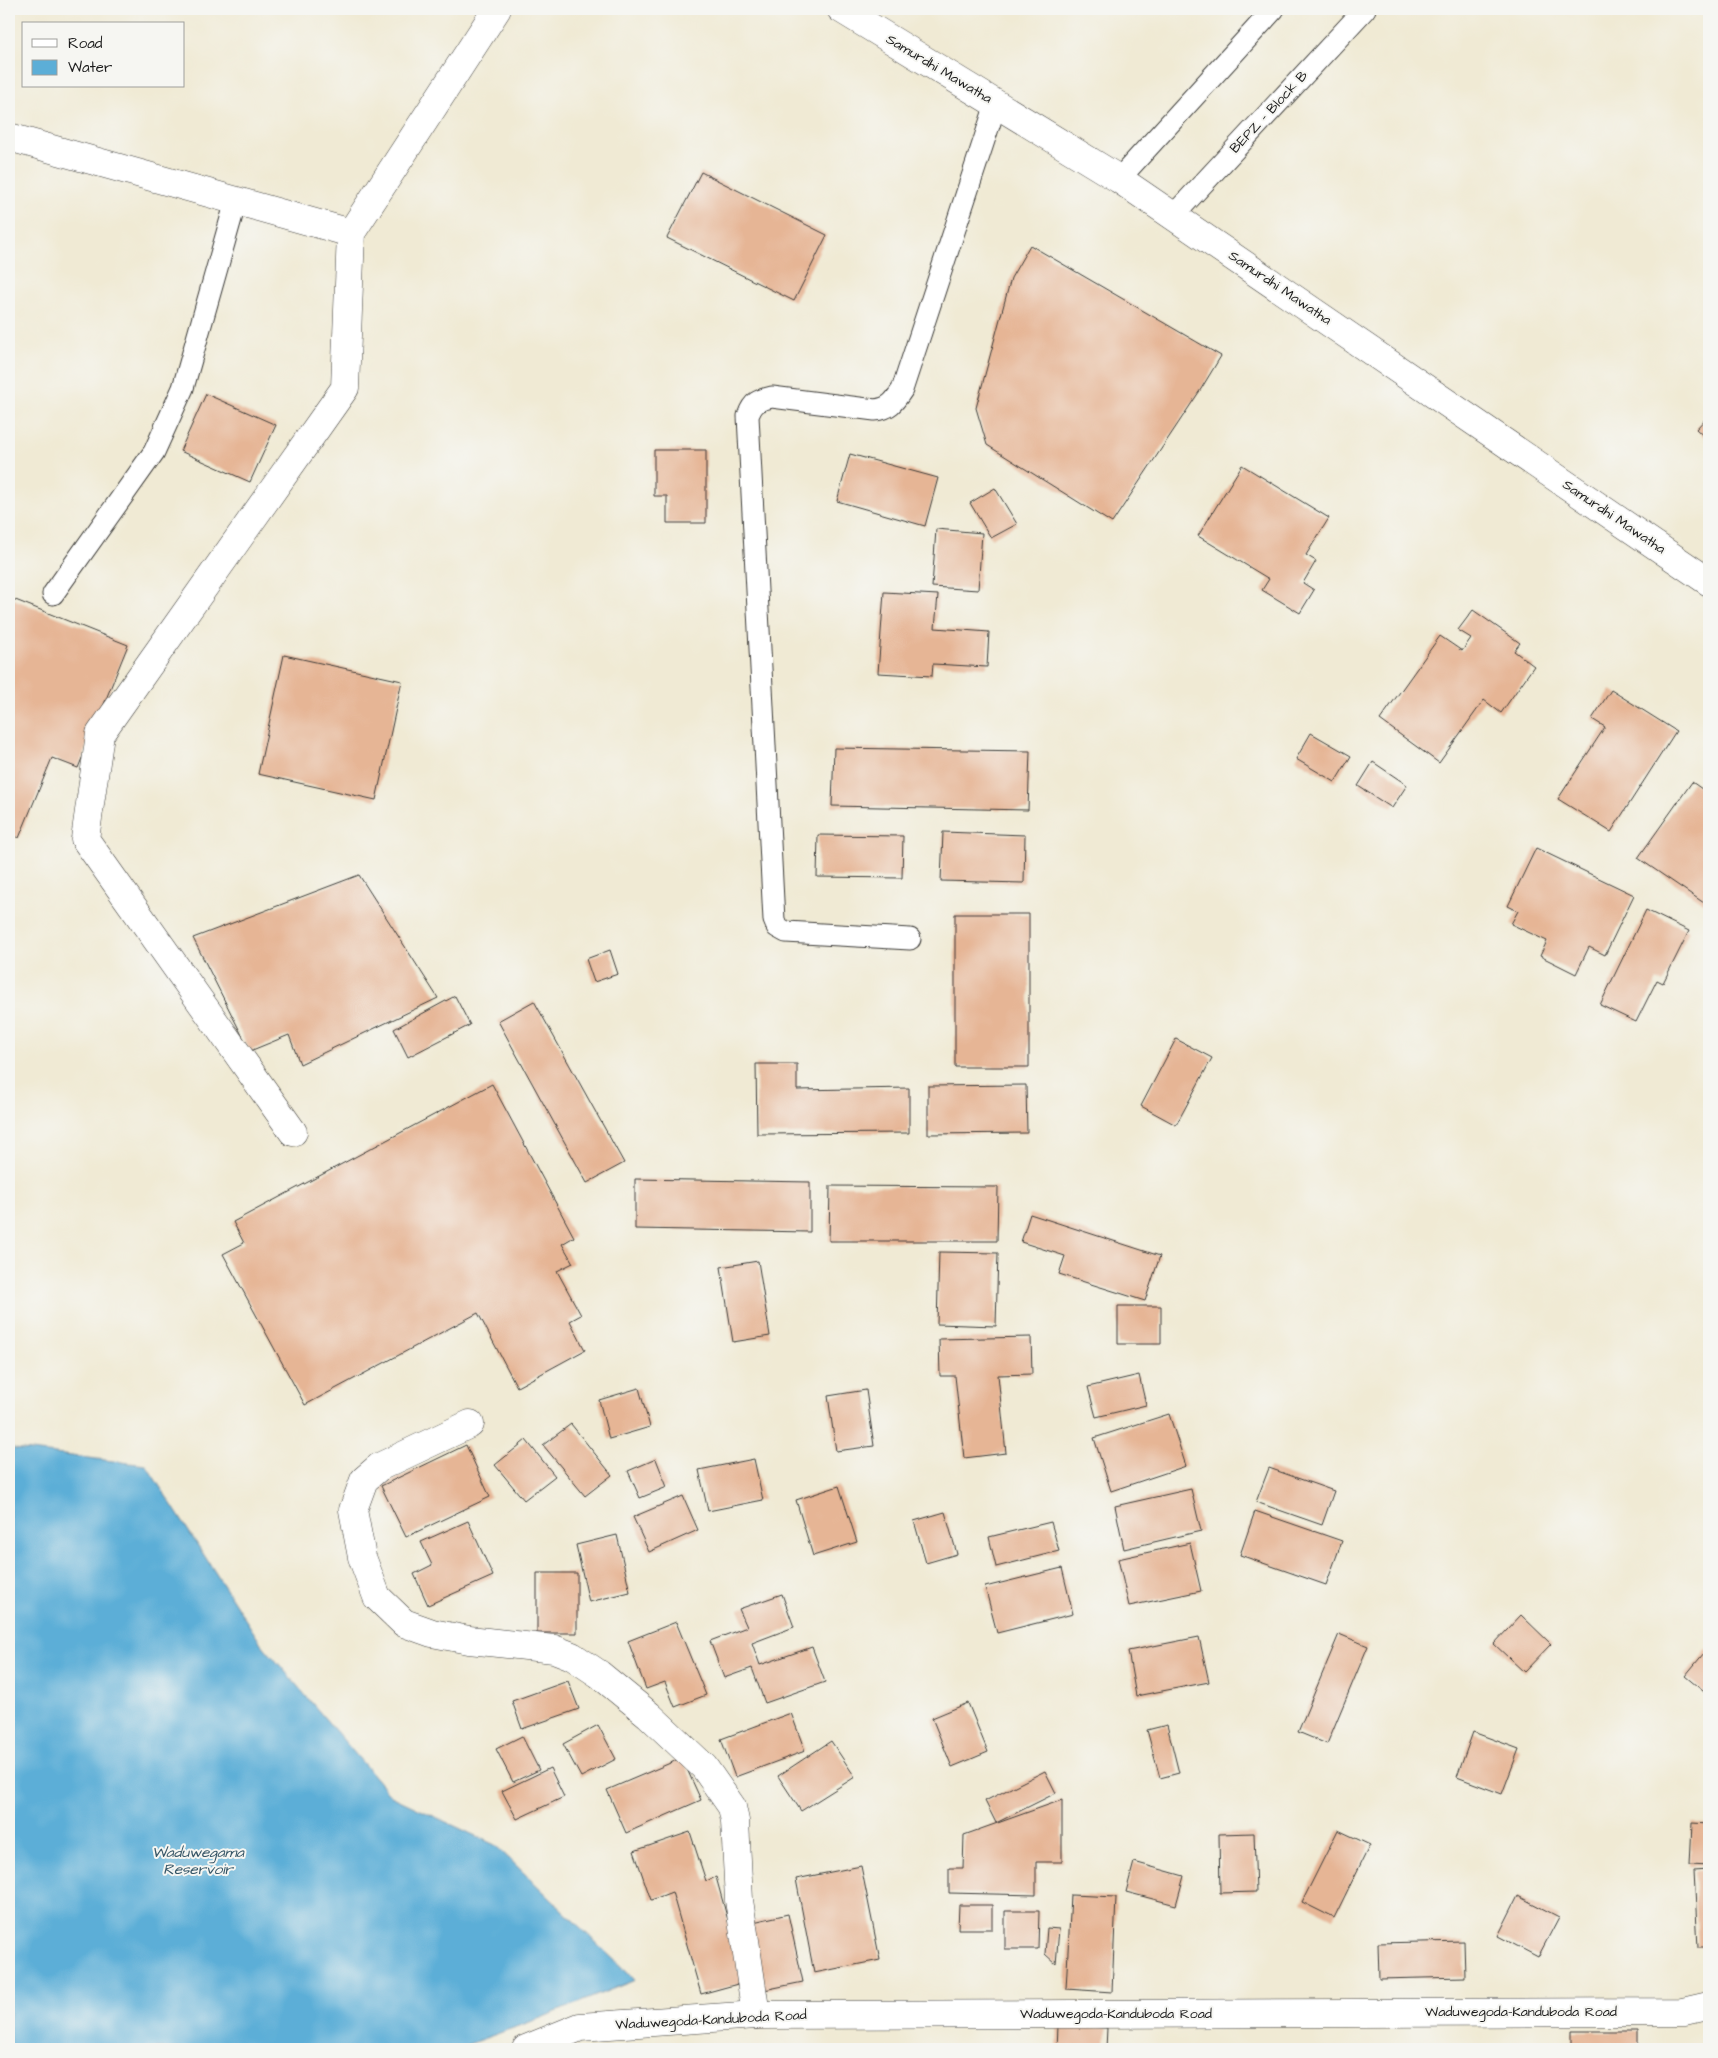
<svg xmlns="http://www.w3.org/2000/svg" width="1718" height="2058" font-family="'Architects Daughter',sans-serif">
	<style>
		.water { fill: #5caed7; stroke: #3c657a }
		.building { fill: #e6b595 }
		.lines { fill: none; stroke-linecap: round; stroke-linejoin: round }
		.service-casing { stroke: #3c3b38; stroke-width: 23 }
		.minor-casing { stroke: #3c3b38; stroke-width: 29 }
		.tertiary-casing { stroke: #3c3b38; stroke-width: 29 }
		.secondary-casing { stroke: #3c3b38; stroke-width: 29 }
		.service { stroke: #fff; stroke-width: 21 }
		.minor { stroke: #fff; stroke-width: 28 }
		.tertiary { stroke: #fff; stroke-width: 28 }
		.secondary { stroke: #fff; stroke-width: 28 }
		.labels { text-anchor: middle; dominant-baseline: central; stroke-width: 4; stroke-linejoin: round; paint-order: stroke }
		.street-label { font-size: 14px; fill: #1c1c1c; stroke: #f6f6f2 }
		.water-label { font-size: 15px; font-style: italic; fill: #365667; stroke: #f6f6f2 }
	</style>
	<rect width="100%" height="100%" fill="#f6f6f2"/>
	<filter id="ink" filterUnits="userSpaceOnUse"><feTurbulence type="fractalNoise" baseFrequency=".02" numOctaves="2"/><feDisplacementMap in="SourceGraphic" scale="10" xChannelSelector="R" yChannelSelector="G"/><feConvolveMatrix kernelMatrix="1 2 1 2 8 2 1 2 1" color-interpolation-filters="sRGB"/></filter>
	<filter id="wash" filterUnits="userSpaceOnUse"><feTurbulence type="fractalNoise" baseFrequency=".0096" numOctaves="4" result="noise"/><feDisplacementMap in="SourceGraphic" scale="20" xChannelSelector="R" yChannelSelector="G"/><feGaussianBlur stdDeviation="1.12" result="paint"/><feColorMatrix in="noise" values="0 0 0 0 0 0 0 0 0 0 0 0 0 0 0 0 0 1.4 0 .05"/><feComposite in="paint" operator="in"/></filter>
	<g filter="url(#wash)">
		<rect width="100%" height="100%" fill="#f0ead4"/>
		<path class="water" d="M 9,1443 L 14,1449 L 146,1465 L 260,1642 L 391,1796 L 495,1845 L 635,1980 L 541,2018 L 455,2049 L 9,2049 Z"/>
		<g id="blocks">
			<path class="building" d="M 701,172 L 827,235 L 794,301 L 667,238 Z
				M 1030,245 L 1221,356 L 1201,389 L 1112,523 L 987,445 L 976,408 L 1011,278 Z
				M 206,394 L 276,425 L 250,482 L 180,451 Z
				M 1709,415 L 1709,441 L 1696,429 Z
				M 654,450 L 706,450 L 706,523 L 667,523 L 667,496 L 654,496 Z
				M 850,454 L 938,478 L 925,526 L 837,501 Z
				M 1242,465 L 1329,518 L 1306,555 L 1316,561 L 1303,583 L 1314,590 L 1300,613 L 1262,590 L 1269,579 L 1198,536 Z
				M 995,488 L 1017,524 L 991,538 L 970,503 Z
				M 936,529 L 982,533 L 978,590 L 932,587 Z
				M 884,592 L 938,595 L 935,628 L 989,632 L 987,667 L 933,664 L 932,676 L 878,673 Z
				M 13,599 L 128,645 L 78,768 L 52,758 L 19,838 L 9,834 L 9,609 Z
				M 1473,610 L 1520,643 L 1514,651 L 1534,666 L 1501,713 L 1484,700 L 1439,763 L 1380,720 L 1440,636 L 1462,651 L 1471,638 L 1458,630 Z
				M 284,655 L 402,681 L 376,800 L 258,774 Z
				M 1611,690 L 1676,731 L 1611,832 L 1558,799 L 1605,727 L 1592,719 Z
				M 1311,733 L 1351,756 L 1335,782 L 1296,759 Z
				M 834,748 L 1030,751 L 1028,810 L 832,806 Z
				M 1373,762 L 1407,785 L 1392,808 L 1358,786 Z
				M 1692,782 L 1709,794 L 1709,896 L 1704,903 L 1638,858 Z
				M 943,832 L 1025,835 L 1024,883 L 941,881 Z
				M 818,835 L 903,836 L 902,878 L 817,877 Z
				M 1536,848 L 1634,895 L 1605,955 L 1589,947 L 1576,974 L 1540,956 L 1547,941 L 1511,924 L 1518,911 L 1508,906 Z
				M 359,875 L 438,998 L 300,1064 L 289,1035 L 250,1051 L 193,938 Z
				M 1646,910 L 1689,931 L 1663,983 L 1657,980 L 1636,1022 L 1600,1005 Z
				M 955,914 L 1029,914 L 1029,1067 L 955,1067 Z
				M 610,950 L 618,974 L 594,982 L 586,959 Z
				M 455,996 L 470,1025 L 408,1057 L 394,1029 Z
				M 534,1001 L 624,1163 L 587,1183 L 498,1021 Z
				M 1176,1039 L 1212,1058 L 1176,1125 L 1141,1106 Z
				M 756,1064 L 797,1064 L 797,1090 L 909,1088 L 909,1133 L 757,1134 Z
				M 492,1084 L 574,1237 L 562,1244 L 573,1263 L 557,1271 L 581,1315 L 570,1321 L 585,1350 L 517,1387 L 478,1313 L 305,1405 L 223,1254 L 244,1243 L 233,1222 Z
				M 1026,1085 L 1027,1133 L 928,1134 L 928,1086 Z
				M 635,1179 L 810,1182 L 810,1232 L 635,1229 Z
				M 830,1186 L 998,1187 L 997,1241 L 829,1241 Z
				M 1030,1214 L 1160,1256 L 1145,1301 L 1059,1274 L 1065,1256 L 1021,1242 Z
				M 939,1252 L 998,1253 L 996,1326 L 937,1324 Z
				M 758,1261 L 770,1336 L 733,1342 L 721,1267 Z
				M 1118,1306 L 1161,1306 L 1161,1344 L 1118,1344 Z
				M 1031,1337 L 1032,1374 L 998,1375 L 1006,1453 L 964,1458 L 955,1376 L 940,1376 L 939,1339 Z
				M 1139,1375 L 1146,1405 L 1096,1417 L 1088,1387 Z
				M 639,1388 L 650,1427 L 609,1439 L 599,1400 Z
				M 866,1390 L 874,1446 L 836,1451 L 828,1396 Z
				M 1169,1414 L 1186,1466 L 1111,1491 L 1094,1438 Z
				M 571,1424 L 612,1475 L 585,1496 L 543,1445 Z
				M 526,1440 L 555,1476 L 524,1500 L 495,1465 Z
				M 466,1445 L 490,1497 L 406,1537 L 381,1486 Z
				M 656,1459 L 667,1487 L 640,1498 L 628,1471 Z
				M 754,1459 L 763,1500 L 708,1511 L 699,1470 Z
				M 1269,1468 L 1334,1491 L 1322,1525 L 1256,1502 Z
				M 839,1486 L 857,1542 L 813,1556 L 796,1500 Z
				M 1191,1489 L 1201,1531 L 1124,1549 L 1115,1506 Z
				M 683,1496 L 698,1530 L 649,1552 L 633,1517 Z
				M 1255,1511 L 1342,1541 L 1326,1585 L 1240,1555 Z
				M 945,1512 L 957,1554 L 926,1563 L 914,1521 Z
				M 468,1521 L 493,1576 L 428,1605 L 414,1574 L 432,1565 L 421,1542 Z
				M 1051,1522 L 1059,1551 L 996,1567 L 989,1537 Z
				M 617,1535 L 630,1592 L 589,1602 L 576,1545 Z
				M 1190,1543 L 1201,1591 L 1129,1606 L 1118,1559 Z
				M 1062,1568 L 1073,1614 L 997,1633 L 985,1587 Z
				M 537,1573 L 577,1573 L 577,1633 L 537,1633 Z
				M 782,1594 L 794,1627 L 752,1643 L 760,1665 L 812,1647 L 825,1682 L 765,1703 L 752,1668 L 724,1678 L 710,1641 L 747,1627 L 739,1609 Z
				M 1521,1615 L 1551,1644 L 1524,1672 L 1494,1644 Z
				M 676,1622 L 706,1695 L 675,1707 L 665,1682 L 646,1689 L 628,1641 Z
				M 1339,1634 L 1368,1646 L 1327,1744 L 1298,1732 Z
				M 1199,1637 L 1209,1682 L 1136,1696 L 1128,1651 Z
				M 1709,1647 L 1709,1696 L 1685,1676 Z
				M 568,1681 L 579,1709 L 522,1729 L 512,1701 Z
				M 968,1703 L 988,1752 L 952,1767 L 932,1718 Z
				M 791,1713 L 805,1751 L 735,1777 L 721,1739 Z
				M 598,1725 L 616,1759 L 581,1777 L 563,1744 Z
				M 1167,1725 L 1179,1773 L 1160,1778 L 1147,1730 Z
				M 1473,1732 L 1519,1749 L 1502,1794 L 1457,1777 Z
				M 522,1736 L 539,1770 L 513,1782 L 496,1749 Z
				M 831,1741 L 855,1777 L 801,1811 L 778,1776 Z
				M 682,1758 L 701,1800 L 626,1833 L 607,1790 Z
				M 550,1768 L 564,1797 L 517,1819 L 502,1791 Z
				M 1045,1771 L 1056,1793 L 996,1823 L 985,1801 Z
				M 1062,1800 L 1062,1862 L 1036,1862 L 1036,1895 L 949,1893 L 949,1868 L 963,1868 L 964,1835 Z
				M 1692,1823 L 1709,1824 L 1709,1866 L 1690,1865 Z
				M 1338,1830 L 1370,1845 L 1334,1918 L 1302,1902 Z
				M 690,1832 L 706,1881 L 716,1877 L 745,1982 L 701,1994 L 672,1892 L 651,1900 L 634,1851 Z
				M 1254,1833 L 1256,1892 L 1220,1893 L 1219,1834 Z
				M 1134,1862 L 1184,1876 L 1176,1905 L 1126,1892 Z
				M 861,1866 L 880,1960 L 814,1973 L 796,1879 Z
				M 1709,1870 L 1709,1947 L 1698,1947 L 1694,1871 Z
				M 1071,1895 L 1116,1897 L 1112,1992 L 1066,1989 Z
				M 1518,1896 L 1559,1917 L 1538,1957 L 1498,1936 Z
				M 959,1905 L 992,1905 L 992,1929 L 958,1929 Z
				M 1005,1911 L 1039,1911 L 1038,1949 L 1005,1949 Z
				M 788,1914 L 803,1982 L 764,1990 L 749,1923 Z
				M 1047,1928 L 1059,1929 L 1056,1964 L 1045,1954 Z
				M 1464,1941 L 1465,1977 L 1379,1979 L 1378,1943 Z
				M 1058,2026 L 1107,2028 L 1106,2049 L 1057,2049 Z
				M 1572,2031 L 1638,2031 L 1638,2049 L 1572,2049 Z"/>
		</g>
	</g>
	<g filter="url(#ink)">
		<use href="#blocks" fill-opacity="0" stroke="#3c3b38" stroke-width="1"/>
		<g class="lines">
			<g class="service-casing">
				<path id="service" d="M 1119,179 L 1274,9
					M 1173,216 L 1365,9
					M 53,594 L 154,452 L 183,388 L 236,201
					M 910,939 L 786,932 L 777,927 L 774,920 L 748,416 C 753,402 758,400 772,397 L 875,410 C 889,409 894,402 902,390 L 996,104"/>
			</g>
			<g class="minor-casing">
				<path id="minor" d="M 9,137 L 351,233
					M 293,1132 L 85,839 L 100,734 L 345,388 L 351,233 L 497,9
					M 470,1424 L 379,1467 L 364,1480 L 353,1510 L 362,1557 L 377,1597 L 404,1623 L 432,1633 L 469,1640 L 554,1649 L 572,1656 L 599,1674 L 649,1715 L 704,1767 L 732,1807 L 735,1821 L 739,1900 L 756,2015"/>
			</g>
			<g class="tertiary-casing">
				<path id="tertiary" d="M 526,2049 L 580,2027 L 756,2015 L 1683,2012 L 1709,2006"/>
			</g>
			<g class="secondary-casing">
				<path id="secondary" d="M 841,9 L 1119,179 L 1709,582"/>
			</g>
			<use href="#service" class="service"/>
			<use href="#minor" class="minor"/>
			<use href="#tertiary" class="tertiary"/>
			<use href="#secondary" class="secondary"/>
		</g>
	</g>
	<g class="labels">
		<g class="street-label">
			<text transform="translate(939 69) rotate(31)">Samurdhi Mawatha</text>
			<text transform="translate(1269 112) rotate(-47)">BEPZ - Block B</text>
			<text transform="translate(1280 288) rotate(34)">Samurdhi Mawatha</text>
			<text transform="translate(1614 517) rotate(34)">Samurdhi Mawatha</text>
			<text x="1521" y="2012">Waduwegoda-Kanduboda Road</text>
			<text x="1116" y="2014">Waduwegoda-Kanduboda Road</text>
			<text transform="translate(711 2020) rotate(-3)">Waduwegoda-Kanduboda Road</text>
		</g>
		<g class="water-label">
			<text x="198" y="1852">Waduwegama<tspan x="198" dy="17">Reservoir</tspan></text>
		</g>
	</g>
	<rect width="1718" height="2058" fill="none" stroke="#f6f6f2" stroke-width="30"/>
	<rect x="22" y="22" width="162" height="65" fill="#f6f6f2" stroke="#9f9f9c"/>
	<rect x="32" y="39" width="25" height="8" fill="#ffffff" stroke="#9f9f9c"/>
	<text x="68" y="48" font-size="15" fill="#1c1c1c">Road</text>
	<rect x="32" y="60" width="25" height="15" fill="#5caed7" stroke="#9f9f9c"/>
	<text x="68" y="72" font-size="15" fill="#1c1c1c">Water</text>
</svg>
